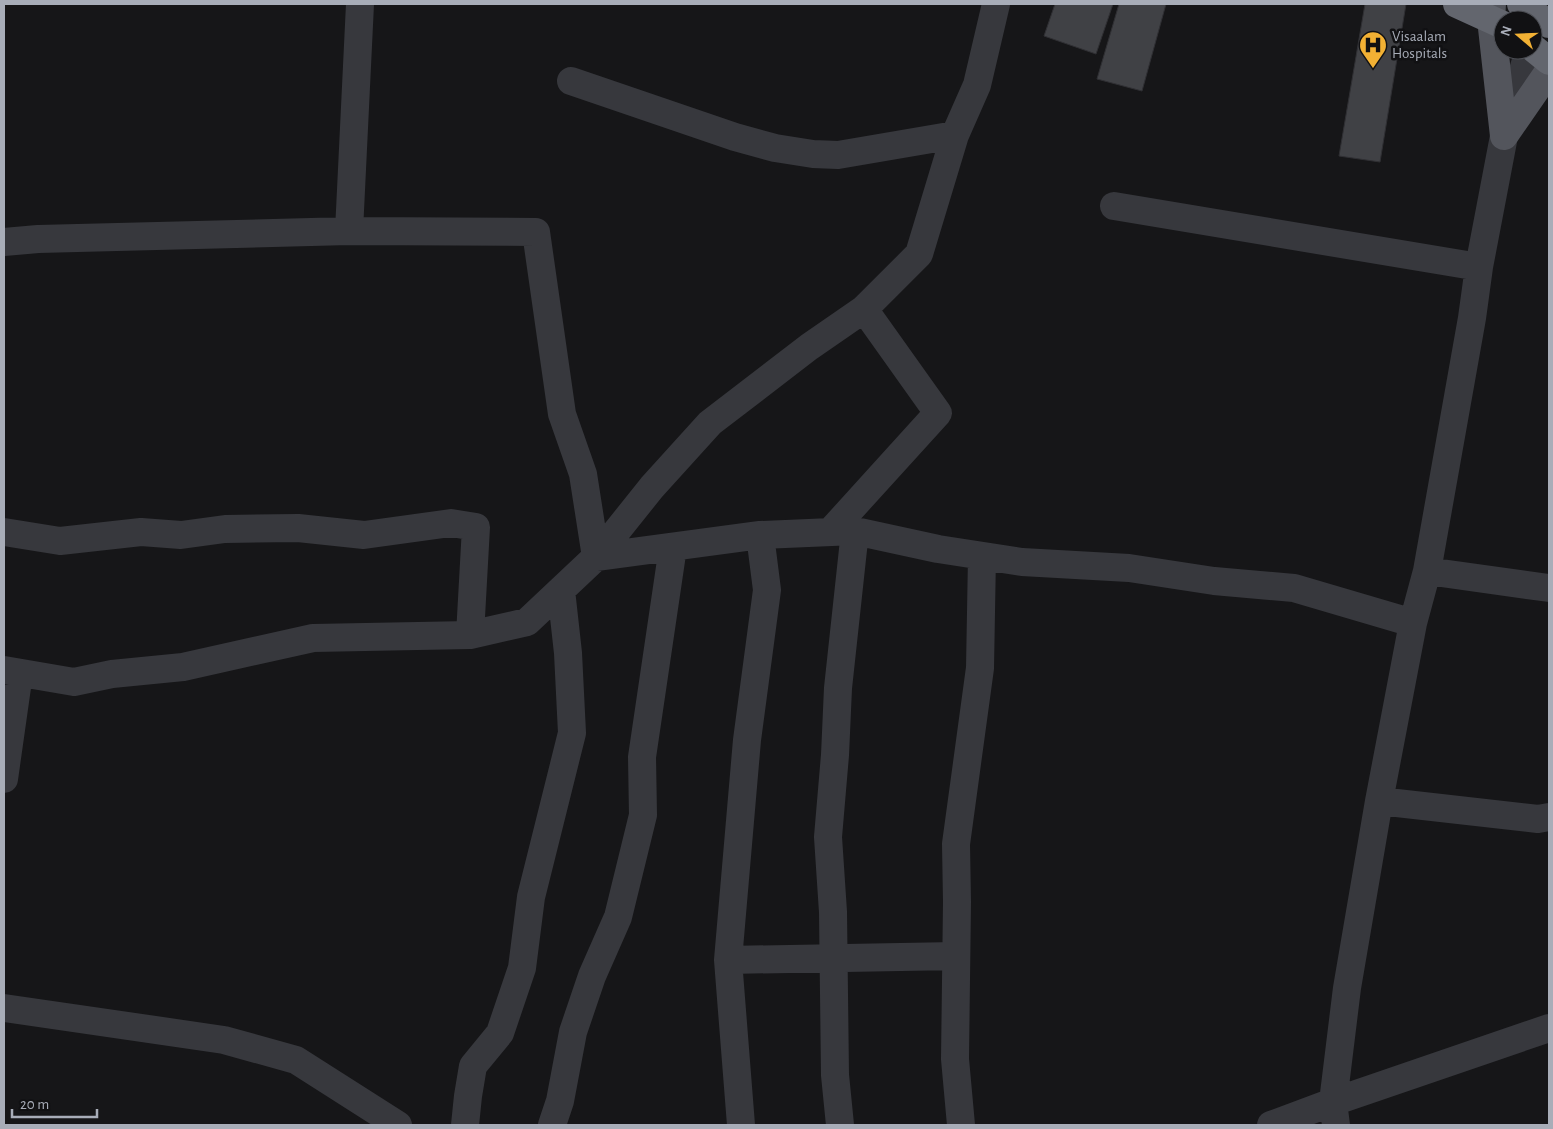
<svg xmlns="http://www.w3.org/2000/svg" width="1553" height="1129" font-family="'Alegreya Sans',sans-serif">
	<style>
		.building { fill: #404145; stroke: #303034 }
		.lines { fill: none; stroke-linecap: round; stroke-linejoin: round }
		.minor { stroke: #37383d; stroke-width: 28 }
		.major { stroke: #53555c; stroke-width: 28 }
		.highway { stroke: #63666e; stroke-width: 28 }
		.labels { text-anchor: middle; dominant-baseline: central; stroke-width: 5; stroke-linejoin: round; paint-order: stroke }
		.poi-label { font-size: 15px; fill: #a8adb8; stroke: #111113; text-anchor: start }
	</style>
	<rect width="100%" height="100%" fill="#161618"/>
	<path class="building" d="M 1055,4 L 1113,4 L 1096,54 L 1044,36 Z
		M 1119,4 L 1166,4 L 1142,91 L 1097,79 Z
		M 1365,4 L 1406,4 L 1380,162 L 1339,156 Z"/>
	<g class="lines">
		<path class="minor" d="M 571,81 L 735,137 L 775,148 L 813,154 L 838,155 L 955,135
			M 1114,206 L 1479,267
			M 349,231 L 360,4
			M 4,242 L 38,239 L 349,231 L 536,232 L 562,414 L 583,474 L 596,557 L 760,535 L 855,531 L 938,549 L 1022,562 L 1129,568 L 1214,581 L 1294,588 L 1413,623
			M 4,532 L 60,541 L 141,532 L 181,535 L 225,529 L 298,528 L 364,535 L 451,523 L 476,527 L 470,635
			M 830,532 L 938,413 L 864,309
			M 1427,571 L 1549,588
			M 4,670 L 74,682 L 112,674 L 183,667 L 313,638 L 470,635 L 527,622 L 596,557 L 652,487 L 710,423 L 809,347 L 864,309 L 919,254 L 955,135 L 977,85 L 996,4
			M 4,779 L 19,673
			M 1379,801 L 1538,819 L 1549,817
			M 728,960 L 956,956
			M 4,1008 L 224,1040 L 296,1060 L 398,1125
			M 465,1125 L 468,1096 L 473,1066 L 500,1033 L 522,968 L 531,897 L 572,733 L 568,653 L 561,590
			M 552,1125 L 560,1101 L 573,1032 L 592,976 L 618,917 L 643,815 L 642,757 L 673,547
			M 741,1125 L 728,960 L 747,740 L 767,590 L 760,535
			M 840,1125 L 835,1075 L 833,912 L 828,837 L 835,755 L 838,688 L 855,531
			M 961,1125 L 955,1059 L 957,902 L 956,844 L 980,668 L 982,556
			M 1271,1125 L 1333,1102 L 1549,1028
			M 1336,1125 L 1333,1102 L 1347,988 L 1379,801 L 1413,623 L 1427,571 L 1472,318 L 1479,267 L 1504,136 L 1529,50"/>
		<path class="major" d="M 1492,4 L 1491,19 L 1504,136
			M 1504,136 L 1549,71"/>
		<path class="highway" d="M 1457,4 L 1503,25
			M 1521,4 L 1549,24
			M 1533,48 L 1549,61"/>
	</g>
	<defs>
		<g id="hospital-pin" transform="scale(1.4375)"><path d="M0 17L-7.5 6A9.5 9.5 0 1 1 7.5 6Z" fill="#f2b134" stroke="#111113"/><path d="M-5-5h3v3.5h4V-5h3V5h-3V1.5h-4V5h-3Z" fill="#111"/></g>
	</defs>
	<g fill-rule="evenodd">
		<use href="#hospital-pin" x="1373" y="45"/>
	</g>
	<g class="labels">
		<g class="poi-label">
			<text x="1392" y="36">Visaalam<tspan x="1392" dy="17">Hospitals</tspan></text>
		</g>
	</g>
	<rect width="1553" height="1129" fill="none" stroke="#a8adb8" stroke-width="10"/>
	<g transform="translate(1518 35) rotate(289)"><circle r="24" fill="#111113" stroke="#4d4f55"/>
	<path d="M0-4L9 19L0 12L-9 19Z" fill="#f2b134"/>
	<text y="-8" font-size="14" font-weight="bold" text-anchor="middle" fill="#a8adb8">N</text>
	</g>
	<path d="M12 1109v8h85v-8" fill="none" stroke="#a8adb8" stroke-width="2.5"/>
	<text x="20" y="1109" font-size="15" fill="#a8adb8" stroke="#111113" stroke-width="4" paint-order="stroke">20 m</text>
</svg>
